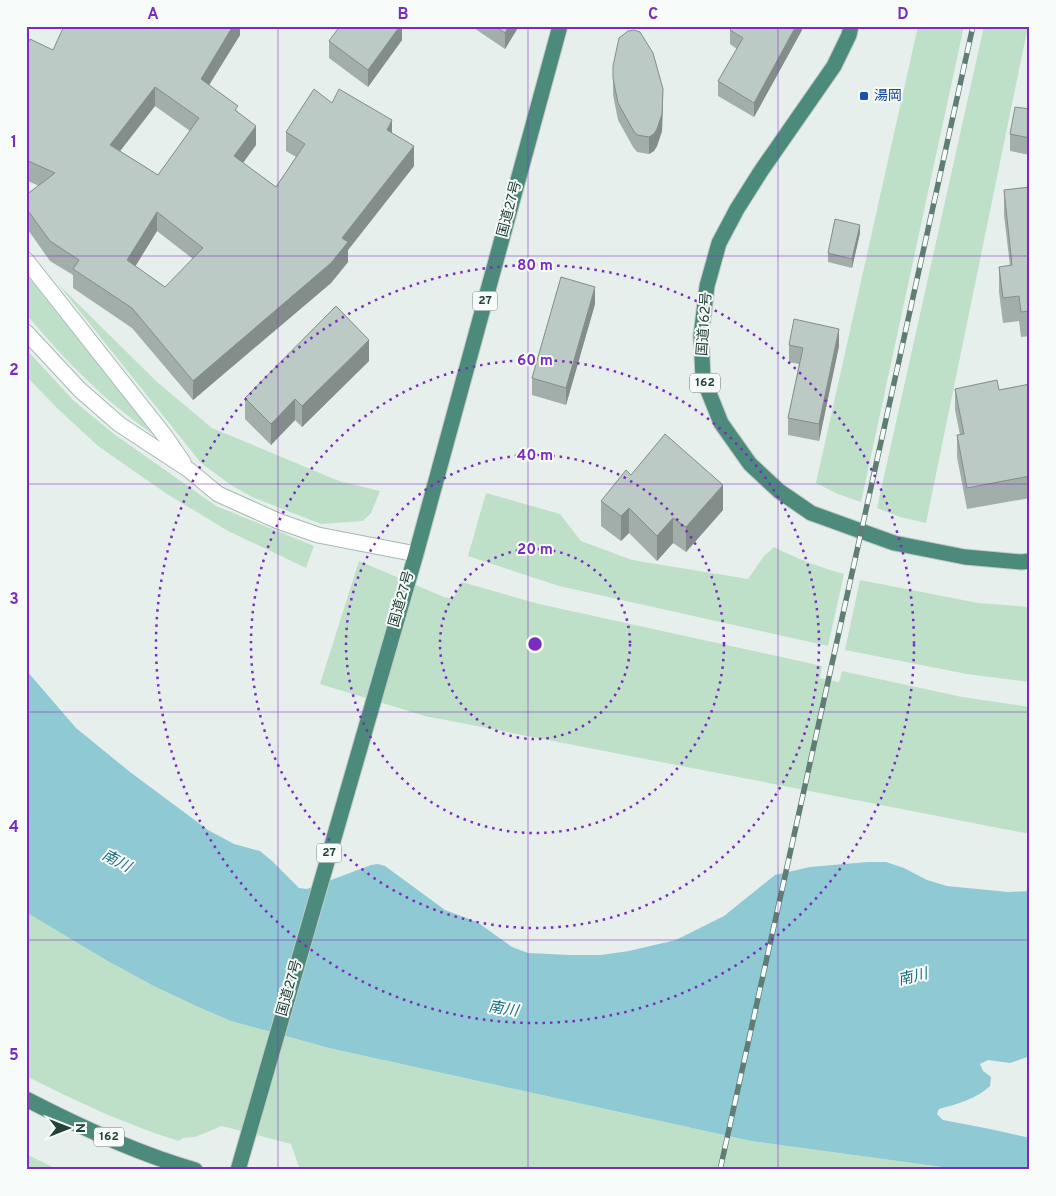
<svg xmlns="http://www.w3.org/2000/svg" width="1056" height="1196" font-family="Overpass,'Noto Sans JP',sans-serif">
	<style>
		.green { fill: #bfe0c8 }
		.water { fill: #8ec9d4 }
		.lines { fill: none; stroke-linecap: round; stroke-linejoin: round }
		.minor-casing { stroke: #a8b8b2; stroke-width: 17 }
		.trunk-casing { stroke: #c2cac8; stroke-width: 17 }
		.minor { stroke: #fff; stroke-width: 15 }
		.trunk { stroke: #4c8a7c; stroke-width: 15 }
		.rail-casing { stroke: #5f7d75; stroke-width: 5.5 }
		.rail { stroke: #f7fbf9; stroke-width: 4; stroke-dasharray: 11; stroke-linecap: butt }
		.wall { fill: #a1aea9; fill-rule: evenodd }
		.shaded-wall { fill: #838d89 }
		.building { fill: #bbcac4; stroke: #838d89; fill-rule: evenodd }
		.grid { fill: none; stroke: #7b2cbf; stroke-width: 1; stroke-opacity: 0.55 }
		.ring { fill: none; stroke: #7b2cbf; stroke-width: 2.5; stroke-dasharray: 2.5 5 }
		.transit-dot { fill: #1a4fb4; stroke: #f7fbf9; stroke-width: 2 }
		.labels { text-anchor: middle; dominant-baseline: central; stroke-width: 4; stroke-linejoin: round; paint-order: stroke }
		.shield { fill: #f7fbf9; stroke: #637a73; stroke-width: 1 }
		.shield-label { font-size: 12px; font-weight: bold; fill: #24423a }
		.transit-label { font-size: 14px; fill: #164399; stroke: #f7fbf9; text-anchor: start }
		.street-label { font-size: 14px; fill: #24423a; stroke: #f7fbf9 }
		.water-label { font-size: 15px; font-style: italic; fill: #1c6f80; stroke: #f7fbf9 }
		.centre { fill: #7b2cbf; stroke: #f7fbf9; stroke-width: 2.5 }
		.ring-label { font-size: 15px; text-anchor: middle; font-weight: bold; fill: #7b2cbf; stroke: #f7fbf9; stroke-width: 4; stroke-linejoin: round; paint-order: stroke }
		.neatline { fill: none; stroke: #7b2cbf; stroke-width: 2 }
		.grid-label { font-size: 16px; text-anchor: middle; font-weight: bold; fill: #7b2cbf }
	</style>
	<rect width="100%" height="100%" fill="#e6efeb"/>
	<path class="green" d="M 918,26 L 964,26 L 861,502 L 838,494 L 816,483 Z
		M 984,26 L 1028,26 L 926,523 L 900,517 L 877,508 Z
		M 26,274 L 155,436 C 132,419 109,402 89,382 C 67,361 46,338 26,314 Z
		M 58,284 L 156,381 L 212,428 L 339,481 L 380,491 L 371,513 L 363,521 L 321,524 L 252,497 L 231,485 L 201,463 Z
		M 26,349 L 74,401 L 114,434 L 216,506 L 314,546 L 306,568 L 228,531 L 167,494 L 98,446 L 58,409 L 26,376 Z
		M 486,493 L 560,514 L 581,541 L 632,560 L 748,579 L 764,556 L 774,547 C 797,559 819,567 844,574 L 828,646 L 559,586 L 468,556 Z
		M 359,561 L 444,597 L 453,599 L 462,582 L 539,604 L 822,666 L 820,678 L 839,682 L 842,671 L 962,697 L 1030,707 L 1030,834 L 425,716 L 320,684 Z
		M 860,580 L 978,603 L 1030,607 L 1030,682 L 967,674 L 845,650 Z
		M 26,912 L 205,1010 L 231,1021 L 329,1048 L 751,1141 L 964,1170 L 300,1170 L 291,1144 L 222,1126 L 195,1137 L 183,1138 L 179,1141 C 126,1125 76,1101 26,1076 Z
		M 26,1154 L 28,1155 L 59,1170 L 26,1170 Z"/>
	<path class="water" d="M 26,670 L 76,728 L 130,772 L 208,830 L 234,844 L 260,851 L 272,861 L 299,888 L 307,889 L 371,865 L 378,864 L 385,866 L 445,910 L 477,922 L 512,947 L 528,953 L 570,955 L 601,955 L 629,951 L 676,940 L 724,916 L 775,875 L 810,867 L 868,862 L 886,862 L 904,868 L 927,880 L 947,886 L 1008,892 L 1030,891 L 1030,1056 L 1010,1063 L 988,1060 L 980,1064 L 983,1071 L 991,1077 L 990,1086 C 976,1099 957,1104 939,1109 L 937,1114 L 943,1120 L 990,1129 L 1030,1138 L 1030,1170 L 964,1170 L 751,1141 L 329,1048 L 231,1021 L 205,1010 L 154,986 L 108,961 L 26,912 Z"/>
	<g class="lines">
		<g class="minor-casing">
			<path id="minor" d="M 26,260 L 165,436 L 183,462
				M 26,332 L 80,390 L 119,424 L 189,470 L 218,494 L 278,521 L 318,535 L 416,554"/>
		</g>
		<g class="trunk-casing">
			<path id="trunk" d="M 851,26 L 849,35 L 834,66 L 761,171 L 737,209 L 719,243 L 707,286 L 701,336 L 703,378 L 721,423 L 750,464 L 779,491 L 811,513 L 894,543 L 965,557 L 1021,562 L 1030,561
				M 26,1099 C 78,1126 139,1154 195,1170
				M 238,1170 L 416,554 L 560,26"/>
		</g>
		<use href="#minor" class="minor"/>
		<use href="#trunk" class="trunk"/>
		<g class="rail-casing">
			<path id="rail" d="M 720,1170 L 973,26"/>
		</g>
		<use href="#rail" class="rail"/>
	</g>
	<path class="wall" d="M 240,26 L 240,35 L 209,85 L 238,112 L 256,145 L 243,163 L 276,187 L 296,157 L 286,151 L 286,132 L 332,103 L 392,133 L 414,166 L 348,250 L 348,262 L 331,283 L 193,400 L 132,328 L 73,288 L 73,275 L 50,261 L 26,227 L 26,195 L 39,186 L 26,180 L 26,48 L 53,50 ZM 155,106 L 190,131 L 158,175 L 120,151 ZM 157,231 L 193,259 L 165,287 L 135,266 Z
		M 402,26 L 402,40 L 368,87 L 329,58 L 329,41 Z
		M 471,26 L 519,26 L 505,49 Z
		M 802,26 L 802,30 L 754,117 L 718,96 L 718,81 L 737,49 L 730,44 L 730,30 Z
		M 613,78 L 663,106 L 662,131 L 657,146 L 654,151 L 649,154 L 637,152 L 633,147 L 618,120 L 613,95 Z
		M 1030,109 L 1030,155 L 1010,151 L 1010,134 Z
		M 1030,187 L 1030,336 L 1021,337 L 1019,321 L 1003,323 L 999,292 L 999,267 L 1010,266 L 1004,215 L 1004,190 Z
		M 860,233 L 852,268 L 828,262 L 828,253 Z
		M 595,304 L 566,405 L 532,395 L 532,378 Z
		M 789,345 L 839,346 L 819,441 L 788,435 L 788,418 L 799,364 L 789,362 Z
		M 369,361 L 302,427 L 295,420 L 271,445 L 245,419 L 245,398 Z
		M 1030,384 L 1030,498 L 967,509 L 957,457 L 957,435 L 960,435 L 955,410 L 955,389 L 999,390 Z
		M 631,475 L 723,510 L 686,552 L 673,543 L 657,561 L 629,533 L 621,541 L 601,526 L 601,501 Z"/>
	<path class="shaded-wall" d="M 233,26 L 240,26 L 240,35 L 201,98 L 201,79 Z
		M 400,26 L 402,26 L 402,40 L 368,87 L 368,70 Z
		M 509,26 L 519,26 L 505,49 L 505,33 Z
		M 796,26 L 802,26 L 802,30 L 754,117 L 754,103 Z
		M 155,87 L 155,106 L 110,164 L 110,145 Z
		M 663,89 L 662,131 L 657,146 L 654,151 L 649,154 L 649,137 Z
		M 392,120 L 392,140 L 387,130 Z
		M 256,126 L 256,145 L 234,175 L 234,156 Z
		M 414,146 L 414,166 L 348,250 L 348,262 L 331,283 L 193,400 L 193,381 Z
		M 157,212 L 157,231 L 127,280 L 127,260 Z
		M 860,225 L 860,233 L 852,268 L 852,259 Z
		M 595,287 L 595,304 L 566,405 L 566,388 Z
		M 839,329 L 839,346 L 819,441 L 819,424 Z
		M 369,340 L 369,361 L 302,427 L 302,406 Z
		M 295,399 L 295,420 L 271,445 L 271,424 Z
		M 723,485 L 723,510 L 686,552 L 686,527 Z
		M 629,508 L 629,533 L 621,541 L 621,516 Z
		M 673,518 L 673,543 L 657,561 L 657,536 Z"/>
	<path class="building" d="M 64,26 L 233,26 L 201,79 L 238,106 L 235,110 L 256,126 L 234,156 L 276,187 L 305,144 L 286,132 L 314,89 L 332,103 L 339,89 L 392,120 L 387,130 L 414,146 L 342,238 L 348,242 L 331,263 L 193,381 L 132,308 L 73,269 L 79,260 L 50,241 L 26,208 L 26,195 L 55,173 L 26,160 L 26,48 L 30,39 L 53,50 ZM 155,87 L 199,118 L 158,175 L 110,145 ZM 157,212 L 203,248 L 165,287 L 127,260 Z
		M 340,26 L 400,26 L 368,70 L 329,41 Z
		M 495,26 L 509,26 L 505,33 Z
		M 733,26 L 796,26 L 754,103 L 718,81 L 743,38 L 730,30 Z
		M 634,30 L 640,32 L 653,53 L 663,89 L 662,114 L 657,129 L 654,134 L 649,137 L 637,135 L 633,130 L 618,103 L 613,78 L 613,66 L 619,38 L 628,31 Z
		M 1015,107 L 1030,109 L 1030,138 L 1010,134 Z
		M 1030,187 L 1030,311 L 1021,312 L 1019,296 L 1003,298 L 999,267 L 1012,265 L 1004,190 Z
		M 835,219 L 860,225 L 852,259 L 828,253 Z
		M 561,277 L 595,287 L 566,388 L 532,378 Z
		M 336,306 L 369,340 L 302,406 L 295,399 L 271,424 L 245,398 Z
		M 794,319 L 839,329 L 819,424 L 788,418 L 803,348 L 789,345 Z
		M 997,380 L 999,390 L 1030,384 L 1030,476 L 967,488 L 957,435 L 964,434 L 955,389 Z
		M 665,434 L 723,485 L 686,527 L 673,518 L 657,536 L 629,508 L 621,516 L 601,501 L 626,470 L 631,475 Z"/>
	<path class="grid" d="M 278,26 L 278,1170M 528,26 L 528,1170M 778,26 L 778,1170M 26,256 L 1030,256M 26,484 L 1030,484M 26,712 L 1030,712M 26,940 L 1030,940"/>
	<g class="ring">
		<circle cx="535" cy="644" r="95"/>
		<circle cx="535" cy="644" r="189"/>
		<circle cx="535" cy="644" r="284"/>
		<circle cx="535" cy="644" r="379"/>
	</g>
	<rect class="transit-dot" x="859" y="91" width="10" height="10" rx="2.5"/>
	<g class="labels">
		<g class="shield">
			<rect x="472.5" y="291.5" width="25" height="19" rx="4"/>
			<rect x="690" y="373.5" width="30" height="19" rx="4"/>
			<rect x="316.5" y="843.5" width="25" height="19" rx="4"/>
			<rect x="94" y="1127.5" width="30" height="19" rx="4"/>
		</g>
		<g class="shield-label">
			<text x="485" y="301">27</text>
			<text x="705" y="383">162</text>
			<text x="329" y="853">27</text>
			<text x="109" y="1137">162</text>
		</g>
		<g class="transit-label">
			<text x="874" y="96">湯岡</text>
		</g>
		<g class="street-label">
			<text transform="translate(510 209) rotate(-75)">国道27号</text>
			<text transform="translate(705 324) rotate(-86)">国道162号</text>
			<text transform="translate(402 599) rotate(-74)">国道27号</text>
			<text transform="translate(290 988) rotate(-74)">国道27号</text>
		</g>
		<g class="water-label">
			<text transform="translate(116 862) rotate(28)">南川</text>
			<text transform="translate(913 978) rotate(-14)">南川</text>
			<text transform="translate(503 1010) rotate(9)">南川</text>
		</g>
	</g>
	<circle cx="535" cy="644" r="8" class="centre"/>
	<g class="ring-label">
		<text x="535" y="270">80 m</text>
		<text x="535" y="365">60 m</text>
		<text x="535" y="460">40 m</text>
		<text x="535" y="554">20 m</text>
	</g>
	<rect width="1056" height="1196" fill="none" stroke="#f7fbf9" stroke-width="55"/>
	<g transform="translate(68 1128) rotate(90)" stroke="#f7fbf9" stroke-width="4" paint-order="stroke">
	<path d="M0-4L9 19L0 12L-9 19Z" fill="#24423a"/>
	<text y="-8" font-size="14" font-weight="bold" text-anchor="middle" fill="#24423a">N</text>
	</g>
	<rect x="28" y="28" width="1000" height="1140" class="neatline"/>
	<g class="grid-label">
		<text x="153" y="19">A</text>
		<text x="403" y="19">B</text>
		<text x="653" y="19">C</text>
		<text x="903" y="19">D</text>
		<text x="14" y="147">1</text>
		<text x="14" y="375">2</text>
		<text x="14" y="604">3</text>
		<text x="14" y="832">4</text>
		<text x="14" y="1060">5</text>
	</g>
</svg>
